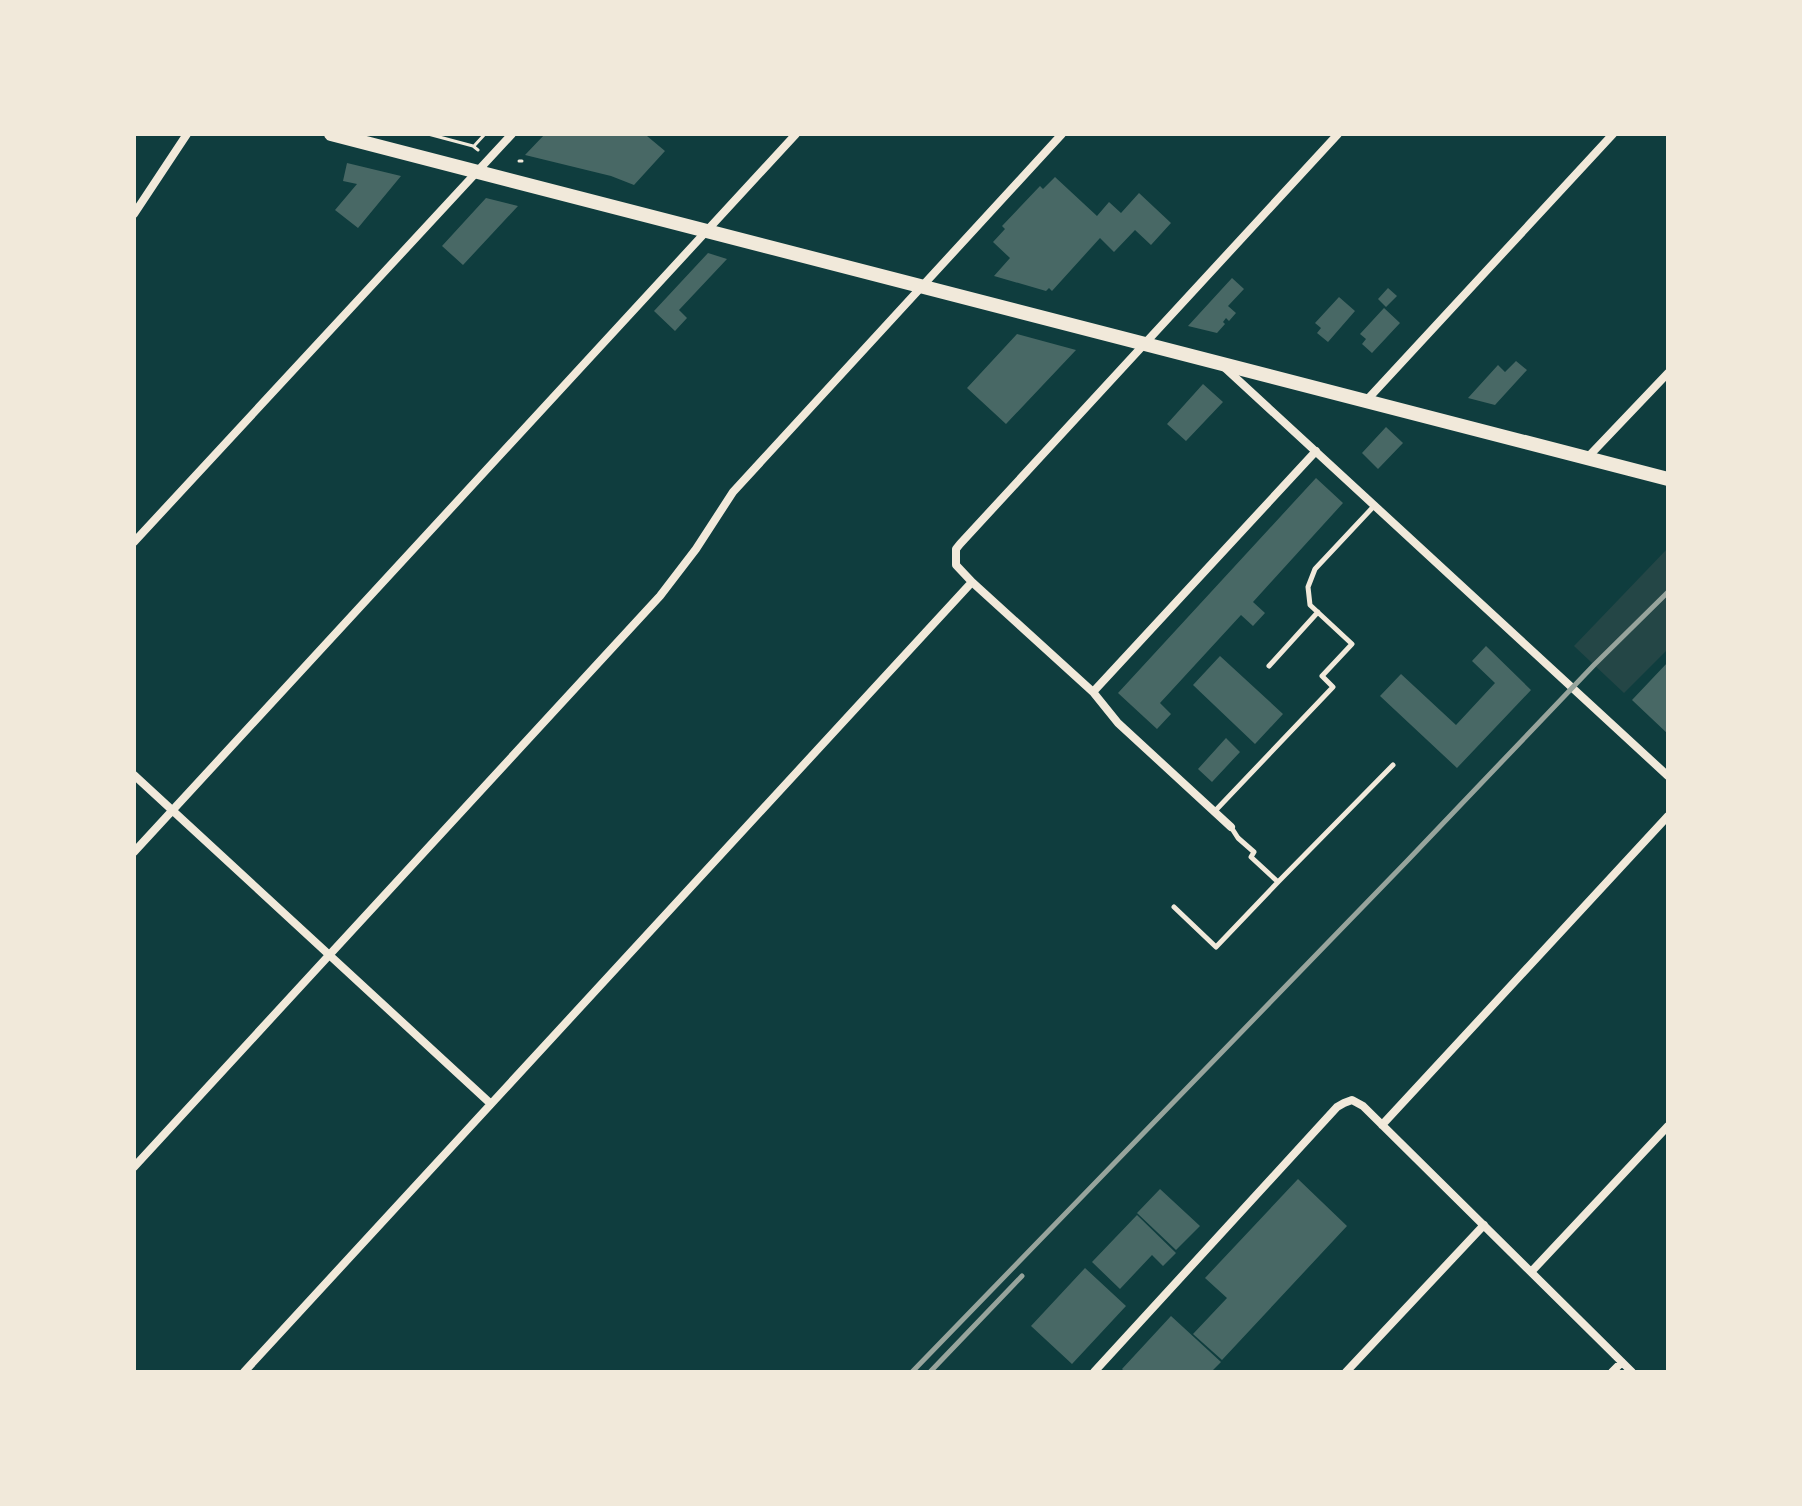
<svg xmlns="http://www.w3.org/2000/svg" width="1802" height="1506" font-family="'Archivo Narrow',sans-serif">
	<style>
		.green { fill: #244646 }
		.building { fill: #486865 }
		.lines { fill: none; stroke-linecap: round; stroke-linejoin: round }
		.path { stroke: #f1e9da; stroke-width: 3 }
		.service { stroke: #f1e9da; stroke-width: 5 }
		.minor { stroke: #f1e9da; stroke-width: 8 }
		.secondary { stroke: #f1e9da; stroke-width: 14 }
		.rail { stroke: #97a49c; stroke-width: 5 }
	</style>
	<rect width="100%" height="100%" fill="#0f3d3e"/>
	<path class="green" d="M 1668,548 L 1668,649 L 1624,693 L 1574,646 Z"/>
	<path class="building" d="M 545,134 L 650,134 L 647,136 L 665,151 L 634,185 L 611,176 L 525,155 Z
		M 347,163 L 401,176 L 358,228 L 335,210 L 357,184 L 343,181 Z
		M 1055,177 L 1097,216 L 1109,202 L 1121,213 L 1139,193 L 1171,223 L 1151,245 L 1135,230 L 1114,252 L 1100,238 L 1052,291 L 1049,288 L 1046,291 L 994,276 L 1010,258 L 993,242 L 1005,229 L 1002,226 L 1040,186 L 1043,189 Z
		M 486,198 L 518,206 L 463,265 L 442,246 Z
		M 708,253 L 727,259 L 679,310 L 687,318 L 675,331 L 654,311 Z
		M 1232,278 L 1244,289 L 1228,306 L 1236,313 L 1229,321 L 1226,318 L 1223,322 L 1225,324 L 1217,333 L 1188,326 Z
		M 1388,288 L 1397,296 L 1386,307 L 1378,299 Z
		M 1339,297 L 1355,311 L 1328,342 L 1317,333 L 1321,328 L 1315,323 Z
		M 1384,308 L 1400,323 L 1372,353 L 1362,344 L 1366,339 L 1360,334 Z
		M 1017,334 L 1076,350 L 1006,424 L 967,388 Z
		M 1516,361 L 1527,370 L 1495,405 L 1468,398 L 1498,365 L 1505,372 Z
		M 1203,384 L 1223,402 L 1186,441 L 1167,424 Z
		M 1386,427 L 1403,443 L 1378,469 L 1362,453 Z
		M 1316,478 L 1343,503 L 1253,602 L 1265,613 L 1253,626 L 1241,615 L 1160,703 L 1171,714 L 1157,729 L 1118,693 Z
		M 1486,646 L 1531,690 L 1457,768 L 1380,696 L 1401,674 L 1456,725 L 1495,683 L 1472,661 Z
		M 1220,656 L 1283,714 L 1255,744 L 1193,685 Z
		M 1668,662 L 1668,734 L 1632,700 Z
		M 1226,738 L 1240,752 L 1212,782 L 1198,769 Z
		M 1298,1179 L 1347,1226 L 1222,1360 L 1193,1334 L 1227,1298 L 1205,1278 Z
		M 1160,1189 L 1200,1226 L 1176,1250 L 1137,1213 Z
		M 1137,1215 L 1176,1253 L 1163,1266 L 1152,1255 L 1120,1289 L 1092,1262 Z
		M 1085,1268 L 1126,1306 L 1072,1364 L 1031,1326 Z
		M 1171,1316 L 1221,1362 L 1211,1372 L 1125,1372 L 1122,1369 Z"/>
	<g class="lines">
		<path class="path" d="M 428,134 L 473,146 L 478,150
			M 474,146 L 485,134
			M 519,161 L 522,161"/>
		<path class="service" d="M 1269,666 L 1318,612
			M 1215,811 L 1333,687 L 1322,676 L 1352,644 L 1310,605 L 1308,587 L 1315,569 L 1375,505
			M 1231,827 L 1238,838 L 1254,852 L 1251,857 L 1278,882 L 1393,765
			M 1174,907 L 1216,947 L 1278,882"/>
		<path class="minor" d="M 134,214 L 187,134
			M 1224,367 L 1668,776
			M 1365,402 L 1613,134
			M 1587,458 L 1668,373
			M 134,542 L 512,134
			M 972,582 L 1093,692 L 1118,723 L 1231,827
			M 1093,692 L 1316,451
			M 134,775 L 491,1104
			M 134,852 L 796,134
			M 1382,1125 L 1668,816
			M 134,1167 L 660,596 L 696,549 L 733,492 L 1062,134
			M 1531,1272 L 1668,1126
			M 244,1372 L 972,582 L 956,565 L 956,549 L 960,544 L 1338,134
			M 1094,1372 L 1337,1107 L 1344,1103 L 1352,1100 L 1363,1106 L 1632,1372
			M 1346,1372 L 1484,1225
			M 1612,1372 L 1622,1362"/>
		<path class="secondary" d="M 331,134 L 1668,479"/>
		<path class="rail" d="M 912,1372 L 1408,860 L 1594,665 L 1668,592
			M 930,1372 L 1022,1276"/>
	</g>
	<rect width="1802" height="1506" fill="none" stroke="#f1e9da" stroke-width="272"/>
</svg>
